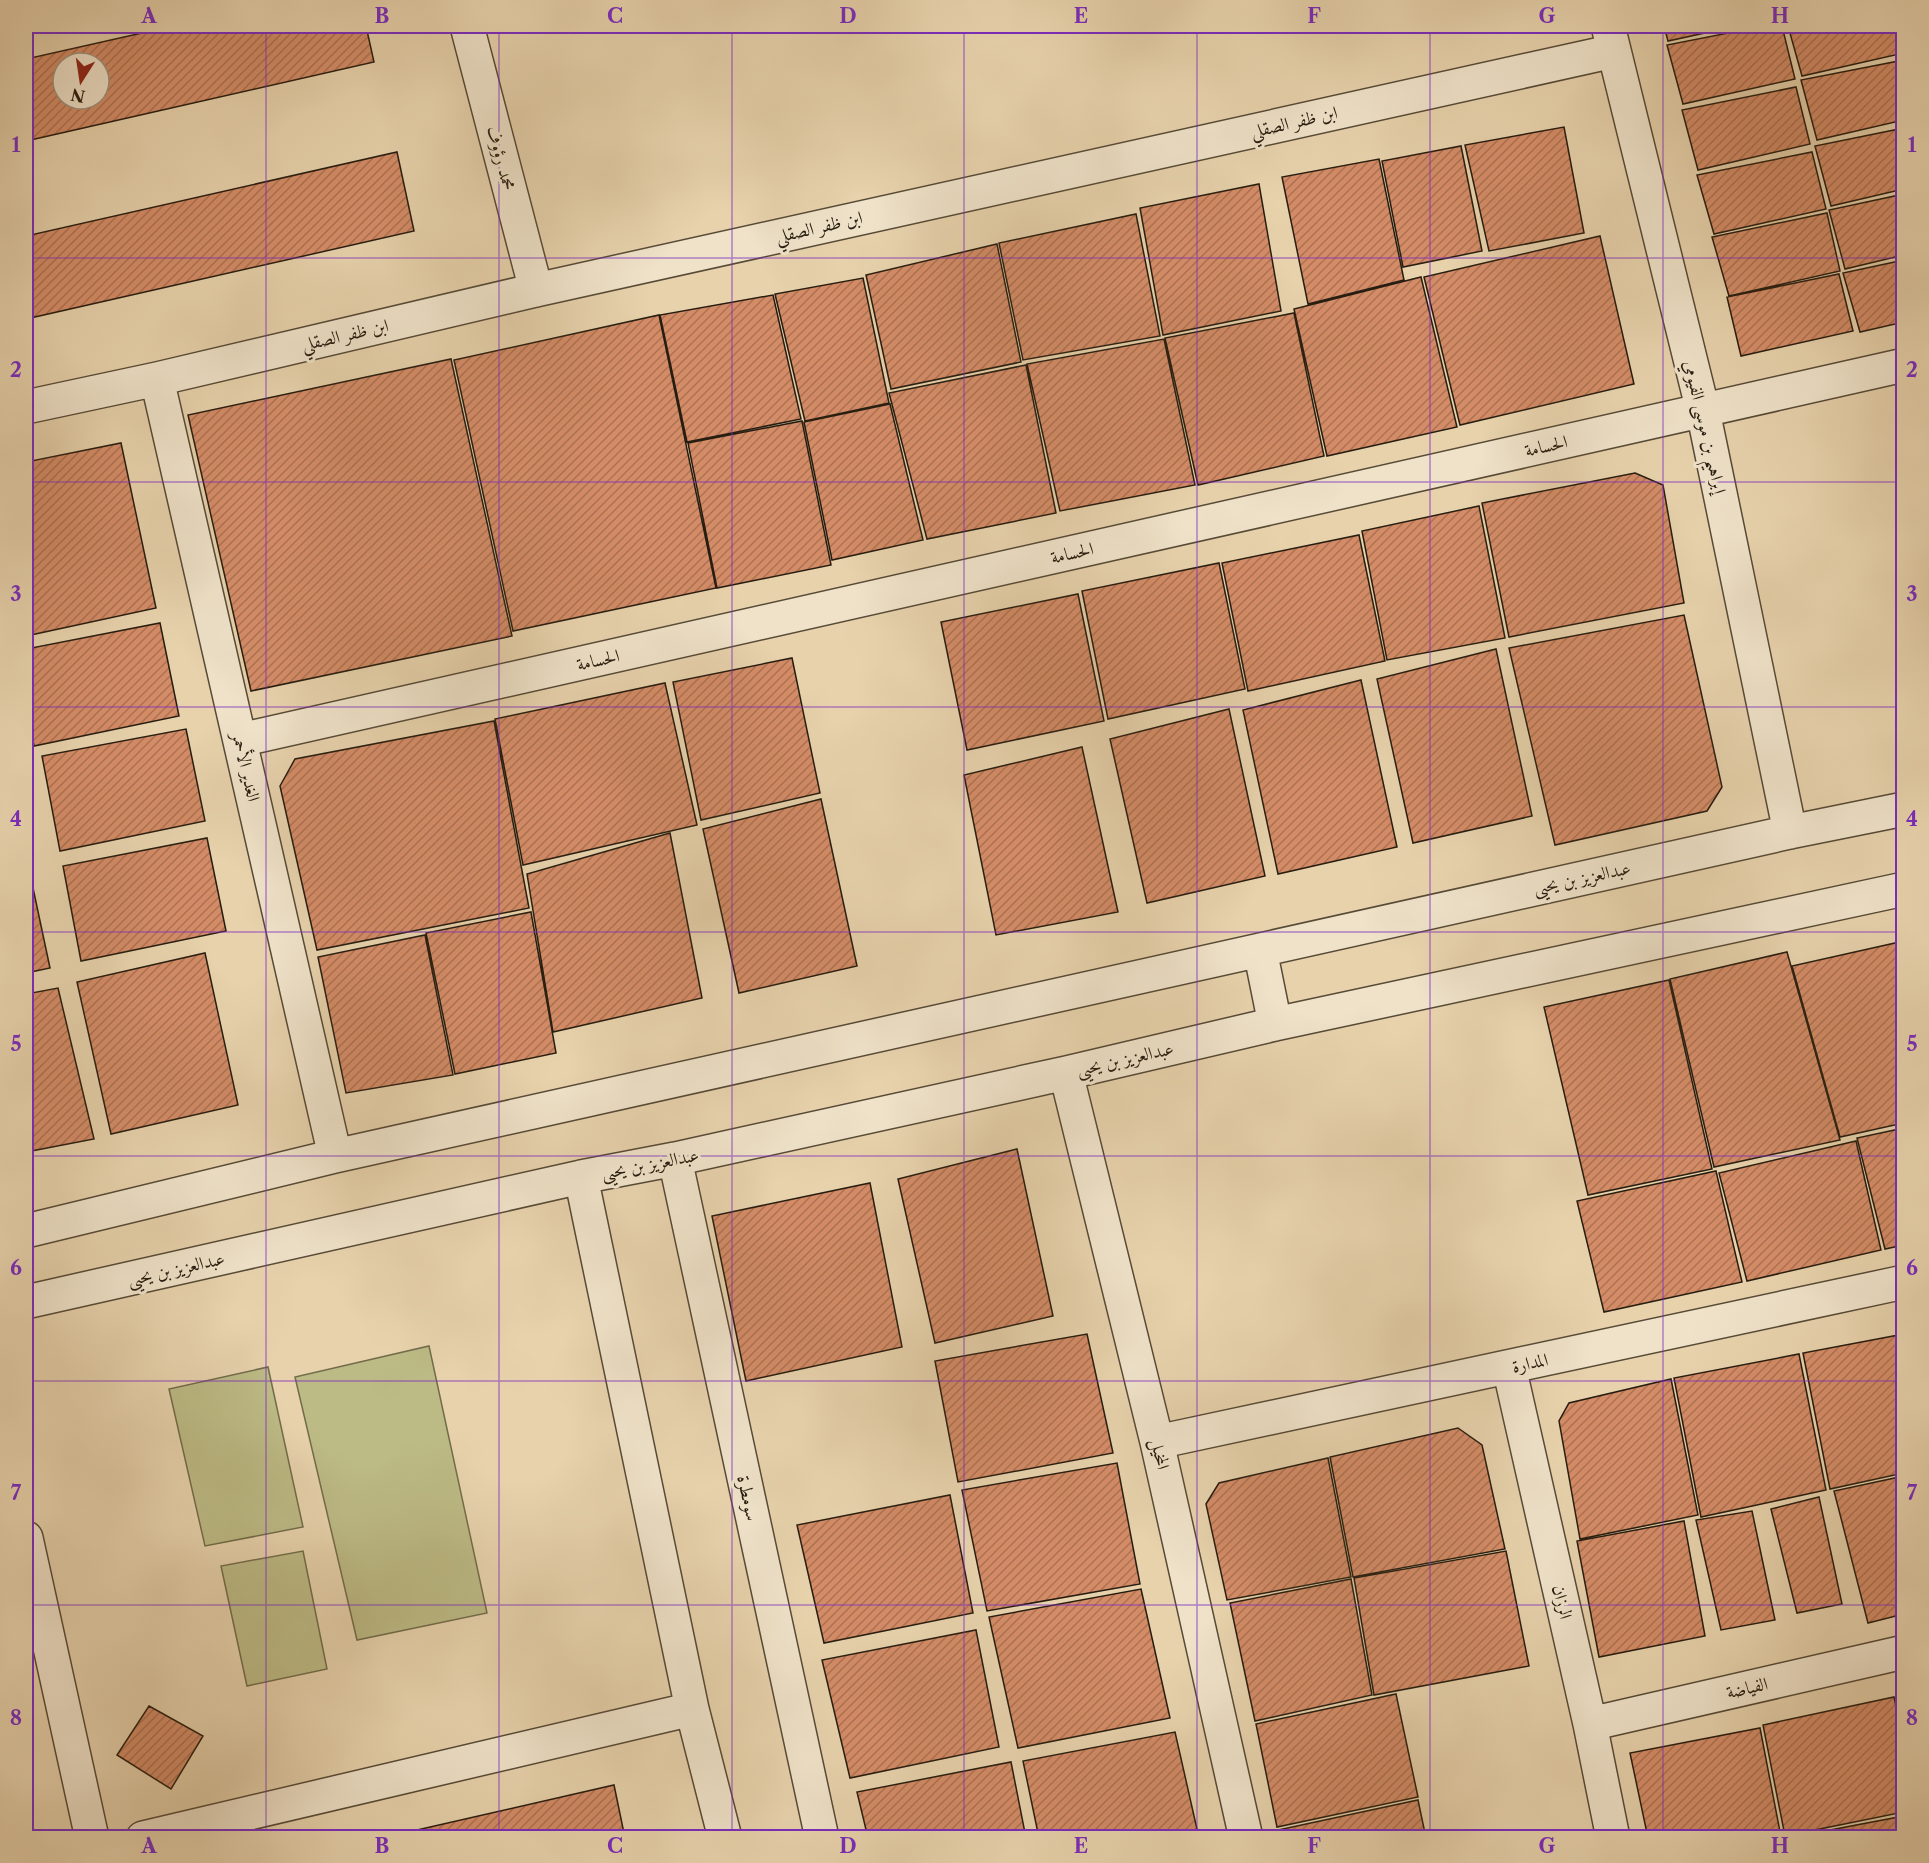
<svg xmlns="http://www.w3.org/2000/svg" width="1929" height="1863" font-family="'Libre Caslon Text',Amiri,serif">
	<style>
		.pitch { fill: #bcba85; stroke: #726c4a; stroke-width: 1.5 }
		.building { fill: url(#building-hatch); stroke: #271d10; stroke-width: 1.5; fill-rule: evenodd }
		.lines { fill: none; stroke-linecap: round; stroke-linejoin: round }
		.minor-casing { stroke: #574a37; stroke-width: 36 }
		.minor { stroke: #efe2c9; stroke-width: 33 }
		.grid { fill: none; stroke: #7b2cbf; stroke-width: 1.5; stroke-opacity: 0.55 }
		.labels { text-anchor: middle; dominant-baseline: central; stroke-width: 6; stroke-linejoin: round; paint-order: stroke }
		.street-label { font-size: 18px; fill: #271d10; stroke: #efe2c9 }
		.neatline { fill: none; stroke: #7b2cbf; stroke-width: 2 }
		.grid-label { font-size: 20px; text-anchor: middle; font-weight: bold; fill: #7b2cbf }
	</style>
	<defs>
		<pattern id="building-hatch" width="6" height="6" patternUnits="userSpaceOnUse" patternTransform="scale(1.5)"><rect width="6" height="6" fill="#d48c67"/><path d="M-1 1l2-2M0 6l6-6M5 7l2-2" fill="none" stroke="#ac7253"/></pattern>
	</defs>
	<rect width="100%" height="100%" fill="#e7d2ac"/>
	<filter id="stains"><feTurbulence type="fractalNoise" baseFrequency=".00333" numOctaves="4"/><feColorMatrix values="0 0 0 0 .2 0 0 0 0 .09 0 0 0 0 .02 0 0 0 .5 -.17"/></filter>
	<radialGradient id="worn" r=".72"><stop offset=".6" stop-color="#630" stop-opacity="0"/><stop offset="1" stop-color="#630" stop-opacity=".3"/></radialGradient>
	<path class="pitch" d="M 429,1346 L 487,1613 L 357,1640 L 295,1377 Z
		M 268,1367 L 303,1527 L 205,1546 L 169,1389 Z
		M 303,1551 L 327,1669 L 247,1686 L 221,1566 Z"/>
	<path class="building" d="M 173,26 L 366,26 L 374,62 L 26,141 L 26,59 ZM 63,63 L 99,63 L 99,99 L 63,99 Z
		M 1664,26 L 1737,26 L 1668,41 Z
		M 1764,26 L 1782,26 L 1795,79 L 1683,104 L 1667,45 Z
		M 1788,26 L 1904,26 L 1904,53 L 1802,76 Z
		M 1904,60 L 1904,120 L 1817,140 L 1801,80 Z
		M 1796,87 L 1810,144 L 1698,170 L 1682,110 Z
		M 1564,127 L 1584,233 L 1489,251 L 1465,145 Z
		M 1904,128 L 1904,189 L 1831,206 L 1815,146 Z
		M 1461,146 L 1482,251 L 1403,267 L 1382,161 Z
		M 397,152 L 414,231 L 26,319 L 26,236 Z
		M 1812,152 L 1826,209 L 1714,234 L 1697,175 Z
		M 1379,159 L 1404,280 L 1308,304 L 1282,177 Z
		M 1259,184 L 1281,311 L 1163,335 L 1140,208 Z
		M 1904,194 L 1904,255 L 1845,269 L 1829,210 Z
		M 1827,213 L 1840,271 L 1729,296 L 1712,237 Z
		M 1136,214 L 1160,336 L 1023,360 L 999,243 Z
		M 1600,236 L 1634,384 L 1460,425 L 1424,277 Z
		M 997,244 L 1021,362 L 891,389 L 866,275 Z
		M 1904,260 L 1904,322 L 1860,332 L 1843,273 Z
		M 1839,274 L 1853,331 L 1741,356 L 1727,297 Z
		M 1421,277 L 1457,427 L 1327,456 L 1294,309 Z
		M 863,278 L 889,403 L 805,421 L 775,294 Z
		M 773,295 L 801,419 L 687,442 L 660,315 Z
		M 1294,313 L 1324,456 L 1198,485 L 1165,338 Z
		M 659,315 L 716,588 L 513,631 L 454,360 Z
		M 1164,339 L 1195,485 L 1060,511 L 1027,364 Z
		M 451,359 L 512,636 L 251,691 L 188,415 Z
		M 1026,365 L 1056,513 L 927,539 L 889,393 Z
		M 890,404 L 923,540 L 832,560 L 804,422 Z
		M 802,421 L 831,565 L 717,588 L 688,443 Z
		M 121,443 L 156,608 L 26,636 L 26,462 Z
		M 1635,473 L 1663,485 L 1684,603 L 1509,637 L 1482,503 Z
		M 1479,506 L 1505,638 L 1387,660 L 1362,531 Z
		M 1359,535 L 1385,661 L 1248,691 L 1222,563 Z
		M 1219,563 L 1245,689 L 1108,719 L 1082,591 Z
		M 1078,594 L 1104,721 L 967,750 L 941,622 Z
		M 1684,615 L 1722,787 L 1707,811 L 1555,845 L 1509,648 Z
		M 160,623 L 179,716 L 34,746 L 26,702 L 26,649 Z
		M 1496,649 L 1532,816 L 1413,843 L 1377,679 Z
		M 792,658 L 820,793 L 701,820 L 673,682 Z
		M 1361,680 L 1397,847 L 1278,874 L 1243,710 Z
		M 665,683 L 697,825 L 523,865 L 495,719 Z
		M 1229,709 L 1265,876 L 1147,903 L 1110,739 Z
		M 494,721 L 529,908 L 317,950 L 280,786 L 295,759 Z
		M 186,729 L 205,821 L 60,851 L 42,756 Z
		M 1082,747 L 1118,912 L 996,935 L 964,775 Z
		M 821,799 L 857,966 L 739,993 L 703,829 Z
		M 670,833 L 702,998 L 553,1032 L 527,874 Z
		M 207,838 L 226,931 L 81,961 L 63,866 Z
		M 26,855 L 50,968 L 26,973 Z
		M 531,912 L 556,1053 L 455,1074 L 426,933 Z
		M 425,935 L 453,1075 L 346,1093 L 318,957 Z
		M 1904,941 L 1904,1123 L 1840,1137 L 1792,966 Z
		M 1787,952 L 1840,1140 L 1714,1167 L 1670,979 Z
		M 205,953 L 238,1105 L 111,1134 L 77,982 Z
		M 1669,980 L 1712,1169 L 1588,1195 L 1544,1007 Z
		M 58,988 L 94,1139 L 26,1152 L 26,994 Z
		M 1904,1128 L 1904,1245 L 1885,1249 L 1857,1138 Z
		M 1856,1141 L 1881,1250 L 1747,1281 L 1719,1173 Z
		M 1017,1149 L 1053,1316 L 935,1343 L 898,1179 Z
		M 1716,1171 L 1742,1282 L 1604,1312 L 1577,1201 Z
		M 870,1183 L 902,1347 L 746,1381 L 712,1216 Z
		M 1087,1334 L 1113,1453 L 958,1482 L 935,1361 Z
		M 1904,1334 L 1904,1473 L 1830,1489 L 1803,1353 Z
		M 1799,1354 L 1826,1490 L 1701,1517 L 1674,1378 Z
		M 1671,1379 L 1698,1515 L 1580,1539 L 1559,1421 L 1569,1403 Z
		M 1458,1428 L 1482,1445 L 1505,1549 L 1353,1577 L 1330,1457 Z
		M 1328,1458 L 1351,1577 L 1227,1600 L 1206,1504 L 1219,1483 Z
		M 1117,1463 L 1140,1584 L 987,1611 L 962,1490 Z
		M 1904,1476 L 1904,1614 L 1868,1623 L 1834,1491 Z
		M 950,1495 L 973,1613 L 824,1643 L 797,1525 Z
		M 1819,1497 L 1842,1604 L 1797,1613 L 1771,1509 Z
		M 1752,1511 L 1775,1620 L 1721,1630 L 1696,1520 Z
		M 1684,1521 L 1705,1636 L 1599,1657 L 1577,1541 Z
		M 1506,1551 L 1529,1666 L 1374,1695 L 1354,1578 Z
		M 1351,1579 L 1372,1695 L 1255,1721 L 1230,1603 Z
		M 1141,1589 L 1170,1718 L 1018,1748 L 989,1617 Z
		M 976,1630 L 999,1747 L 850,1778 L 822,1660 Z
		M 1396,1694 L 1418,1797 L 1277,1827 L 1256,1724 Z
		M 1894,1697 L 1904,1744 L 1904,1812 L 1785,1836 L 1763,1725 Z
		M 1904,1698 L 1904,1732 L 1897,1700 Z
		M 149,1706 L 203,1736 L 171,1789 L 117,1755 Z
		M 1760,1728 L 1781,1837 L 1648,1838 L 1630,1753 Z
		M 1175,1732 L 1199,1838 L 1039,1838 L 1023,1761 Z
		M 1011,1762 L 1026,1838 L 868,1838 L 857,1792 Z
		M 614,1785 L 625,1838 L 382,1838 Z
		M 1418,1800 L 1426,1838 L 1280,1838 L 1278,1830 Z
		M 1904,1816 L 1904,1838 L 1788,1838 Z"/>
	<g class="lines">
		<g class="minor-casing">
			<path id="minor" d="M 467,26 L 536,290
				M 1608,26 L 1703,411 L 1790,832
				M 157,379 L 335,1156
				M 26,407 L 157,379 L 536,290 L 1614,51
				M 240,740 L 1904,365
				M 1260,950 L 1275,1024
				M 1066,1073 L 1157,1442 L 1246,1838
				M 675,1159 L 822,1838
				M 581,1177 L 692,1709 L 725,1838
				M 26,1231 L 335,1156 L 1790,832 L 1904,809
				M 26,1302 L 581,1177 L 675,1159 L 1066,1073 L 1275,1024 L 1904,889
				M 1509,1367 L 1590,1724 L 1613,1838
				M 1157,1442 L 1904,1282
				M 26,1538 L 92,1838
				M 1590,1724 L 1904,1652
				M 143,1838 L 692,1709"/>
		</g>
		<use href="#minor" class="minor"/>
	</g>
	<path class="grid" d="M 266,26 L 266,1838M 499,26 L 499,1838M 732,26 L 732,1838M 964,26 L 964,1838M 1197,26 L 1197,1838M 1430,26 L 1430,1838M 1663,26 L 1663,1838M 26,258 L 1904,258M 26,482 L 1904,482M 26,707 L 1904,707M 26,932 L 1904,932M 26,1156 L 1904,1156M 26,1381 L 1904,1381M 26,1605 L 1904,1605"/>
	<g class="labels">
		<g class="street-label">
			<text transform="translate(1294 122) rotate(-13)">ابن ظفر الصقلي</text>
			<text transform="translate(501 158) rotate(75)">محمد رؤوف</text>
			<text transform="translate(819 227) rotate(-13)">ابن ظفر الصقلي</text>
			<text transform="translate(345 335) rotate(-13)">ابن ظفر الصقلي</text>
			<text transform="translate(1705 427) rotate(77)">إبراهيم بن موسى الفيومي</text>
			<text transform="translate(1546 446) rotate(-13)">الحسامة</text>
			<text transform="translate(1072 553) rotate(-13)">الحسامة</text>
			<text transform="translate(598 660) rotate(-13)">الحسامة</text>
			<text transform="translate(246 767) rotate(77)">الغدير الأحمر</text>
			<text transform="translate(1582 878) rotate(-12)">عبدالعزيز بن يحيى</text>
			<text transform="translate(1125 1059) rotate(-13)">عبدالعزيز بن يحيى</text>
			<text transform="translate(650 1164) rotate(-11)">عبدالعزيز بن يحيى</text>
			<text transform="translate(176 1269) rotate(-13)">عبدالعزيز بن يحيى</text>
			<text transform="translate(1530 1363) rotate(-12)">المدارة</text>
			<text transform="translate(1160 1454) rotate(77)">المخيل</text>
			<text transform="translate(748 1498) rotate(78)">سومطرة</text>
			<text transform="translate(1562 1602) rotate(77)">الرزان</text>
			<text transform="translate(1747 1688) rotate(-13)">الفياضة</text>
		</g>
	</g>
	<rect width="1929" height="1863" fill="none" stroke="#e7d2ac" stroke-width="66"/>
	<g transform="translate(81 81) rotate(192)"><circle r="28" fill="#efe2c9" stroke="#9f937f" stroke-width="1.5"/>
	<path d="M0-4.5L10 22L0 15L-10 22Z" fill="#8f2418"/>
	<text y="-9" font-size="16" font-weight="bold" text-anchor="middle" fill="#271d10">N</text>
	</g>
	<rect x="33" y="33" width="1863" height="1797" class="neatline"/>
	<g class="grid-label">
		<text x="149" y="23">A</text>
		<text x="382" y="23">B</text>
		<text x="615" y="23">C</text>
		<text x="848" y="23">D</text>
		<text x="1081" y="23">E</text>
		<text x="1314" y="23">F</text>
		<text x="1547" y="23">G</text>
		<text x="1780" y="23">H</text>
		<text x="16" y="152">1</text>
		<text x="1912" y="152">1</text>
		<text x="16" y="377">2</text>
		<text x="1912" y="377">2</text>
		<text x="16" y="601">3</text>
		<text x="1912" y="601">3</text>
		<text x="16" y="826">4</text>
		<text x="1912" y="826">4</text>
		<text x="16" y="1051">5</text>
		<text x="1912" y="1051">5</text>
		<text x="16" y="1275">6</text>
		<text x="1912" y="1275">6</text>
		<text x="16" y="1500">7</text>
		<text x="1912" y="1500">7</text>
		<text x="16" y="1725">8</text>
		<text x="1912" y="1725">8</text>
		<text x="149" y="1853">A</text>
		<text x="382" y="1853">B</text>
		<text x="615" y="1853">C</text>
		<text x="848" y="1853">D</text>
		<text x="1081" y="1853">E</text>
		<text x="1314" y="1853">F</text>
		<text x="1547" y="1853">G</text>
		<text x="1780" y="1853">H</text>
	</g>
	<rect width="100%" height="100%" filter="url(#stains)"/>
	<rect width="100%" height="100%" fill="url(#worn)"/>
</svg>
